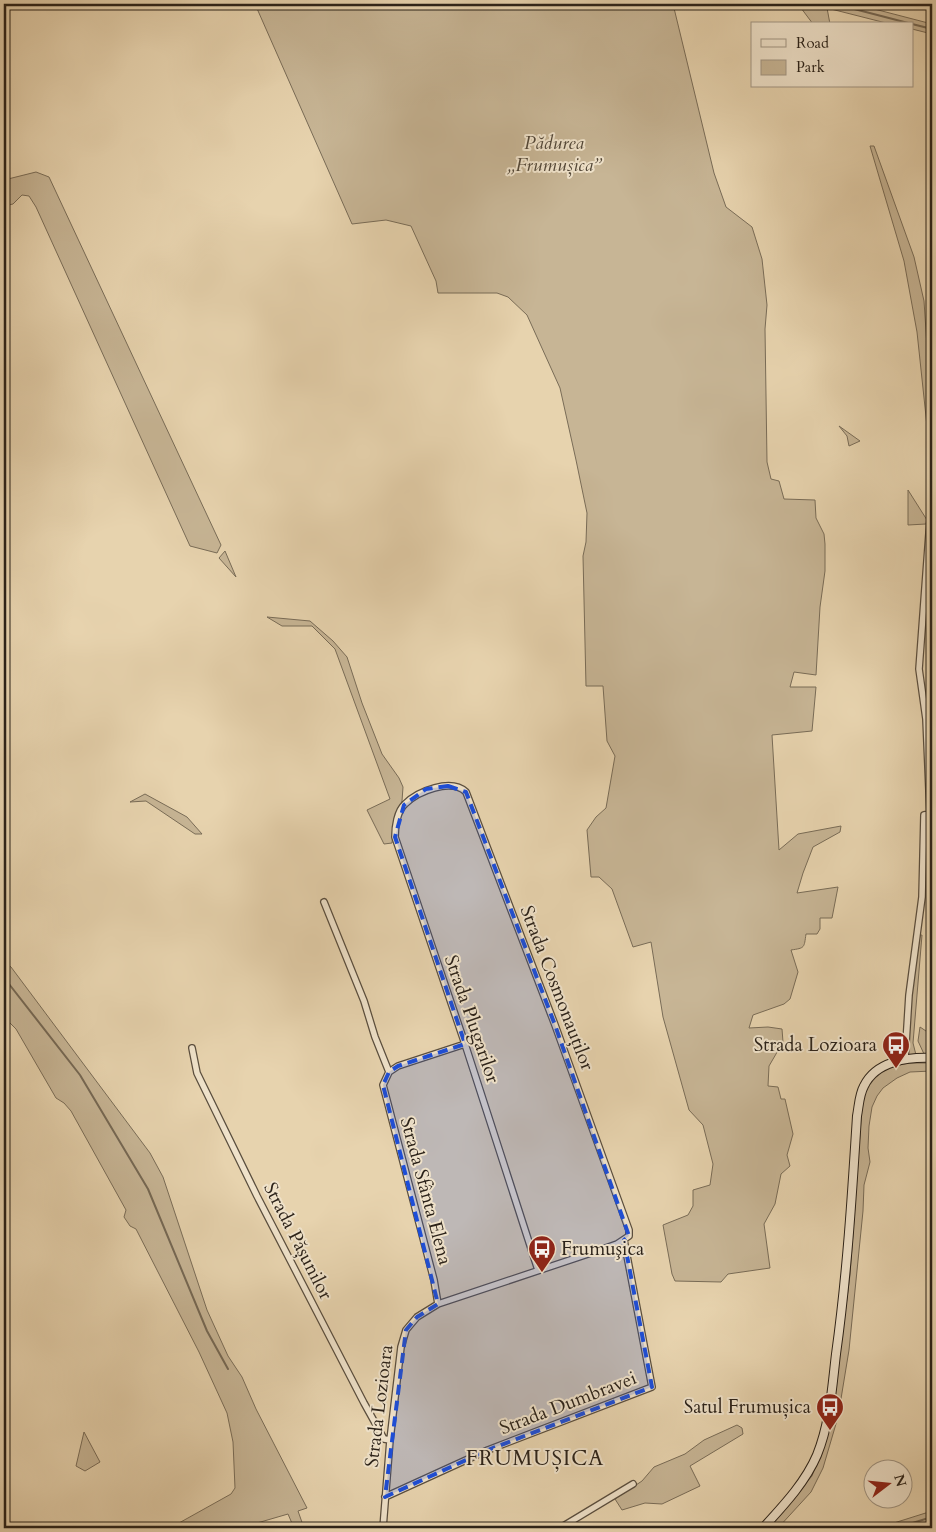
<svg xmlns="http://www.w3.org/2000/svg" width="936" height="1532" font-family="Cardo,serif">
	<style>
		.green { fill: #c7b595; stroke: #796c57 }
		.lines { fill: none; stroke-linecap: round; stroke-linejoin: round }
		.stream { stroke: #756854; stroke-width: 2 }
		.street-casing { stroke: #5a4e3e; stroke-width: 8 }
		.secondary-casing { stroke: #2b2219; stroke-width: 10 }
		.street { stroke: #efe2ca; stroke-width: 5.5 }
		.secondary { stroke: #efe2ca; stroke-width: 8 }
		.marked { fill: #1d4ed8; fill-opacity: 0.2; stroke: #1d4ed8; stroke-width: 4; stroke-dasharray: 10 6; stroke-linejoin: round }
		.labels { text-anchor: middle; dominant-baseline: central; stroke-width: 4; stroke-linejoin: round; paint-order: stroke }
		.park-label { font-size: 19px; font-style: italic; fill: #524738; stroke: #efe2ca }
		.street-label { font-size: 19px; fill: #2b2219; stroke: #efe2ca }
		.poi-label { font-size: 19px; fill: #2b2219; stroke: #efe2ca; text-anchor: end }
		.quarter-label { font-size: 21px; letter-spacing: 1px; fill: #2b2219; stroke: #efe2ca }
	</style>
	<rect width="100%" height="100%" fill="#e7d3ae"/>
	<filter id="stains"><feTurbulence type="fractalNoise" baseFrequency=".004" numOctaves="4"/><feColorMatrix values="0 0 0 0 .2 0 0 0 0 .09 0 0 0 0 .02 0 0 0 .5 -.17"/></filter>
	<radialGradient id="worn" r=".72"><stop offset=".6" stop-color="#630" stop-opacity="0"/><stop offset="1" stop-color="#630" stop-opacity=".3"/></radialGradient>
	<path class="green" d="M 255,4 L 673,4 L 714,173 L 726,207 L 752,227 L 762,259 L 767,305 L 765,329 L 767,462 L 771,479 L 779,481 L 784,499 L 815,500 L 816,518 L 824,534 L 825,544 L 825,571 L 820,607 L 816,675 L 794,672 L 790,687 L 816,687 L 812,731 L 772,735 L 779,850 L 798,834 L 841,826 L 840,832 L 813,847 L 803,873 L 797,893 L 838,887 L 832,918 L 820,918 L 820,929 L 817,934 L 806,934 C 804,948 805,948 791,950 L 798,972 L 790,999 L 784,1004 L 753,1015 L 749,1028 L 768,1027 L 782,1029 L 783,1042 L 769,1066 L 768,1086 L 778,1087 L 781,1099 L 785,1099 L 793,1134 L 787,1155 L 790,1166 L 781,1174 L 775,1204 L 764,1224 L 770,1268 L 728,1274 L 721,1282 L 675,1281 L 672,1274 L 663,1225 L 688,1215 L 693,1206 L 693,1190 L 710,1185 L 713,1164 L 703,1125 L 689,1110 L 663,1017 L 651,942 L 633,947 L 612,889 L 599,877 L 591,877 L 587,830 L 596,817 L 606,808 L 615,756 L 607,741 L 603,686 L 586,686 L 583,556 L 586,542 L 587,513 L 576,460 L 560,388 L 527,315 L 508,297 L 497,293 L 438,293 L 436,281 L 411,226 L 386,220 L 352,224 Z
		M 798,4 L 855,4 L 932,24 L 932,34 L 912,29 L 912,24 L 890,24 L 827,8 L 830,24 L 813,24 Z
		M 870,146 L 874,146 L 914,257 L 924,301 L 932,421 L 932,473 L 917,332 L 904,261 Z
		M 36,172 L 49,177 L 221,545 L 217,553 L 190,546 L 36,207 L 29,196 L 22,195 L 13,204 L 4,206 L 4,180 Z
		M 839,426 L 860,441 L 849,446 L 847,436 Z
		M 908,490 L 927,520 L 926,524 L 908,525 Z
		M 225,551 L 236,577 L 219,558 Z
		M 267,617 L 310,621 L 333,641 L 347,657 L 362,703 L 382,754 L 399,778 L 403,787 L 402,801 L 394,821 L 392,843 L 384,844 L 367,810 L 390,799 L 335,649 L 312,626 L 282,626 Z
		M 145,794 L 187,817 L 202,834 L 195,834 L 146,801 L 130,802 Z
		M 920,935 L 922,935 L 913,1043 L 916,1055 L 908,1055 L 911,996 Z
		M 4,961 L 11,967 L 150,1153 L 163,1177 L 207,1310 L 228,1356 L 242,1377 L 256,1409 L 307,1508 L 298,1511 L 304,1528 L 294,1528 L 288,1514 L 240,1528 L 170,1528 L 231,1494 L 235,1488 L 233,1442 L 227,1413 L 199,1352 L 136,1229 L 130,1226 L 124,1217 L 126,1210 L 71,1111 L 64,1103 L 56,1098 L 16,1029 L 4,1017 Z
		M 920,1027 L 932,1035 L 932,1054 L 924,1054 L 918,1041 Z
		M 909,1063 L 932,1063 L 932,1071 L 910,1072 L 897,1078 L 883,1088 L 877,1096 L 872,1107 L 869,1126 L 868,1148 L 870,1162 L 864,1185 L 863,1211 L 849,1350 L 838,1417 L 823,1468 L 811,1492 L 778,1528 L 767,1528 L 812,1476 L 821,1452 L 834,1397 L 850,1275 L 862,1105 C 869,1075 879,1068 909,1063 Z
		M 737,1425 L 742,1428 L 743,1434 L 690,1466 L 700,1486 L 662,1504 L 645,1503 L 622,1510 L 615,1499 L 642,1481 L 654,1467 L 685,1454 L 704,1440 Z
		M 84,1432 L 100,1462 L 85,1471 L 76,1466 Z
		M 932,1511 L 932,1524 L 915,1528 L 878,1528 Z"/>
	<g class="lines">
		<path class="stream" d="M 835,4 L 912,24
			M 912,24 L 932,29
			M 4,981 L 9,984 L 80,1075 L 148,1189 L 207,1331 L 228,1369
			M 896,1528 L 932,1517"/>
		<g class="street-casing">
			<path id="street" d="M 324,902 L 364,1001 L 375,1037 L 389,1072
				M 192,1048 L 197,1073 L 257,1196 L 364,1403 L 384,1439 L 390,1440
				M 905,1059 L 909,995 L 922,897 L 924,815 L 930,814 L 926,719 L 919,669 L 930,520
				M 438,1304 L 434,1280 L 383,1085 L 389,1072 L 398,1066 L 465,1044
				M 385,1497 L 488,1450 L 652,1387 L 624,1240
				M 383,1528 L 390,1440 L 401,1347 L 406,1330 L 417,1317 L 438,1304 L 597,1251 L 617,1244 L 629,1236 L 629,1230 L 555,1025 L 466,792 C 451,778 418,791 405,804 C 397,811 395,827 395,837 L 465,1044 L 538,1270
				M 560,1528 L 633,1484"/>
		</g>
		<g class="secondary-casing">
			<path id="secondary" d="M 763,1528 C 783,1506 805,1483 817,1455 C 830,1423 832,1388 836,1354 C 847,1275 852,1196 857,1116 C 859,1106 859,1095 864,1086 C 876,1061 908,1057 932,1058"/>
		</g>
		<use href="#street" class="street"/>
		<use href="#secondary" class="secondary"/>
	</g>
	<path class="marked" d="M 448,786 L 466,792 L 555,1025 L 629,1236 L 624,1240 L 652,1387 L 488,1450 L 385,1497 L 406,1330 L 417,1317 L 438,1304 L 383,1085 L 389,1072 L 398,1066 L 465,1044 L 395,837 L 404,805 L 426,789 Z"/>
	<defs>
		<g id="bus-pin" transform="scale(1.4375)"><path d="M0 17L-7.5 6A9.5 9.5 0 1 1 7.5 6Z" fill="#8f2418" stroke="#efe2ca"/><path d="M-5-6H5V4H4V6H2V4H-2V6H-4V4H-5ZM-3.5-4V0h7V-4ZM-3.5 1.2v1.5H-2V1.2ZM2 1.2v1.5H3.5V1.2Z" fill="#fff"/></g>
	</defs>
	<g fill-rule="evenodd">
		<use href="#bus-pin" x="896" y="1045"/>
		<use href="#bus-pin" x="542" y="1249"/>
		<use href="#bus-pin" x="830" y="1407"/>
	</g>
	<g class="labels">
		<g class="park-label">
			<text x="554" y="143">Pădurea<tspan x="554" dy="22">„Frumușica”</tspan></text>
		</g>
		<g class="street-label">
			<text transform="translate(557 988) rotate(69)">Strada Cosmonauților</text>
			<text transform="translate(472 1019) rotate(71)">Strada Plugarilor</text>
			<text transform="translate(426 1191) rotate(75)">Strada Sfânta Elena</text>
			<text transform="translate(298 1241) rotate(63)">Strada Pășunilor</text>
			<text transform="translate(568 1403) rotate(-21)">Strada Dumbravei</text>
			<text transform="translate(379 1406) rotate(-83)">Strada Lozioara</text>
		</g>
		<g class="poi-label">
			<text x="877" y="1045">Strada Lozioara</text>
			<text x="561" y="1249" text-anchor="start">Frumuşica</text>
			<text x="811" y="1407">Satul Frumușica</text>
		</g>
		<g class="quarter-label">
			<text x="535" y="1458">FRUMUȘICA</text>
		</g>
	</g>
	<rect width="936" height="1532" fill="none" stroke="#e7d3ae" stroke-width="20"/>
	<rect x="5" y="5" width="926" height="1522" fill="none" stroke="#2b2219" stroke-width="2.5"/>
	<rect x="10" y="10" width="916" height="1512" fill="none" stroke="#2b2219"/>
	<rect x="751" y="22" width="162" height="65" fill="#efe2ca" stroke="#a19583"/>
	<rect x="761" y="39" width="25" height="8" fill="#efe2ca" stroke="#a19583"/>
	<text x="796" y="48" font-size="15" fill="#2b2219">Road</text>
	<rect x="761" y="60" width="25" height="15" fill="#c7b595" stroke="#a19583"/>
	<text x="796" y="72" font-size="15" fill="#2b2219">Park</text>
	<g transform="translate(888 1484) rotate(74)"><circle r="24" fill="#efe2ca" stroke="#a19583"/>
	<path d="M0-4L9 19L0 12L-9 19Z" fill="#8f2418"/>
	<text y="-8" font-size="14" font-weight="bold" text-anchor="middle" fill="#2b2219">N</text>
	</g>
	<rect width="100%" height="100%" filter="url(#stains)"/>
	<rect width="100%" height="100%" fill="url(#worn)"/>
</svg>
